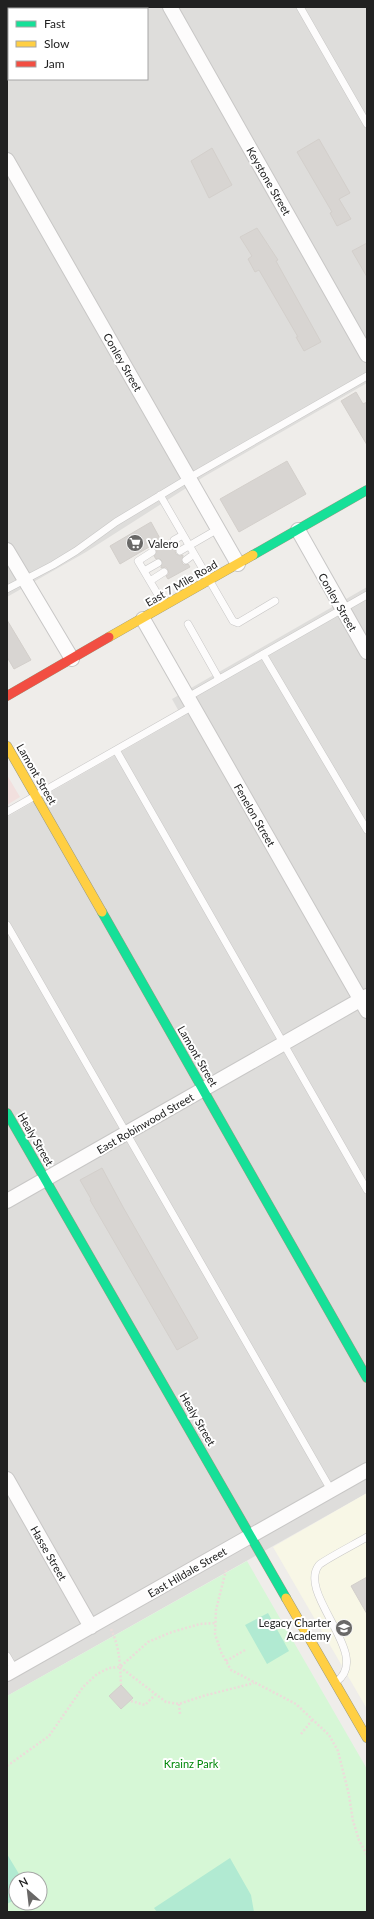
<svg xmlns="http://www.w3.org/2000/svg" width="374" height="1919" font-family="Lato,sans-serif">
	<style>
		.residential { fill: #dedddb; fill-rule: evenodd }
		.commercial { fill: #f2e0de }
		.education { fill: #f8f7e6 }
		.park { fill: #d6f7d6; fill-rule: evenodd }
		.pitch { fill: #b1ead2 }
		.building { fill: #d8d5d2; stroke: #d3cfcb }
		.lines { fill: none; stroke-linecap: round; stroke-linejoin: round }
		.lane-casing { stroke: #c8c7c6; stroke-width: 8 }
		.street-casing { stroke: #c8c7c6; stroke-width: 16 }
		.fast-casing { stroke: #999a80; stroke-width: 10 }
		.slow-casing { stroke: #999a80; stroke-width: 10 }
		.jam-casing { stroke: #999a80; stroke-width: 10 }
		.path { stroke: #ecdcda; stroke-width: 2.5; stroke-dasharray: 2 2; stroke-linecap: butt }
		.lane { stroke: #fdfcfc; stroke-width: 7 }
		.street { stroke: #fdfcfc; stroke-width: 14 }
		.fast { stroke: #16e098; stroke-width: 9 }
		.slow { stroke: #ffcf43; stroke-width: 9 }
		.jam { stroke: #f24e42; stroke-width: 9 }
		.labels { text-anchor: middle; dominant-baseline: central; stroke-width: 4; stroke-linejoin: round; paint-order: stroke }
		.street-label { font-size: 11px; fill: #212121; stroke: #fff }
		.poi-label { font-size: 11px; fill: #212121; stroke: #fff; text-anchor: start }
		.park-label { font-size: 11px; fill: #01880a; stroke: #fff }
	</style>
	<rect width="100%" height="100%" fill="#efedea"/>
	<path class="residential" d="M 7,7 L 367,7 L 367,383 L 205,476 L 86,552 L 7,597 ZM 9,9 L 147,9 L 147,79 L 9,79 Z
		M 367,587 L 367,1493 L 7,1696 L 7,817 L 182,717 L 172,699 Z"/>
	<path class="commercial" d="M 7,775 L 20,797 L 7,805 Z"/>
	<path class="education" d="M 367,1493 L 367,1709 L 273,1547 Z"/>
	<path class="park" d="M 247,1561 L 367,1769 L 367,1912 L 7,1912 L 7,1696 ZM 16,1879 L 40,1879 L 40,1903 L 16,1903 Z"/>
	<path class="pitch" d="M 268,1613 L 289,1651 L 267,1664 L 245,1625 Z
		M 7,1854 L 22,1879 L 16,1879 L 16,1899 L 7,1904 Z
		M 230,1858 L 251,1895 L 254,1912 L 157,1912 L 154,1908 Z"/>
	<path class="building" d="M 319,139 L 350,193 L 339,199 L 351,219 L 337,226 L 330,213 L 332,212 L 297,152 Z
		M 212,148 L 232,185 L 209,198 L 191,161 Z
		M 257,228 L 278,260 L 276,261 L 321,342 L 304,351 L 296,337 L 298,337 L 259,270 L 255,272 L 248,259 L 252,256 L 240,237 Z
		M 367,243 L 367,277 L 352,251 Z
		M 356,392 L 363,404 L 367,402 L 367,445 L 341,401 Z
		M 287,461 L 306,494 L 239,532 L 220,499 Z
		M 151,522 L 163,544 L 169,540 L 172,544 L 176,544 L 178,547 L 175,551 L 176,554 L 180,556 L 183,555 L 182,563 L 184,565 L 188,564 L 190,567 L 168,579 L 166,576 L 169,574 L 168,570 L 166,567 L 161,568 L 162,561 L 160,559 L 156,559 L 154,556 L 157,551 L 155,548 L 149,547 L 120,564 L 110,546 Z
		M 7,620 L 31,660 L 14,669 L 7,657 Z
		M 102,1168 L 123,1207 L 198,1338 L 177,1350 L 90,1200 L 91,1199 L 80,1180 Z
		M 367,1577 L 367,1614 L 351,1586 Z
		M 121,1685 L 133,1698 L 121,1709 L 109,1696 Z"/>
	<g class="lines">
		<g class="lane-casing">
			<path id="lane" d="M 300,7 L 367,124
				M 160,495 L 233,621 L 238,623 L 275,601
				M 174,540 L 183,535
				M 180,551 L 218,529
				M 152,552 L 138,561 L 164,605
				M 186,560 L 194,554
				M 144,571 L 158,563
				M 150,581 L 164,572
				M 7,589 L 53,565 L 76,551 L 116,522 L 189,478 L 367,376
				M 188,624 L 219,679
				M 263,654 L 367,830
				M 188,697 L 367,595
				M 116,750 L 367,1190
				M 7,812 L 193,706
				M 7,925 L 331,1490
				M 7,1656 L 15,1670
				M 336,1682 C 374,1656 296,1594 319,1565 C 324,1560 359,1542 367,1537"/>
		</g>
		<g class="street-casing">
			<path id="street" d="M 170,7 L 367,355
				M 7,160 L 238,564
				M 298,530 L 367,652
				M 7,550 L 72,659
				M 143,619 L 367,1011
				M 7,1201 L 367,996
				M 7,1479 L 91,1627
				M 7,1674 L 367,1470"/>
		</g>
		<g class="fast-casing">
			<path id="fast" d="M 253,555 L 367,490
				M 102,912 L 367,1378
				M 7,1113 L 286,1598"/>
		</g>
		<g class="slow-casing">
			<path id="slow" d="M 109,637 L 253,555
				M 7,746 L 102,912
				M 286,1598 L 367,1738"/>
		</g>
		<g class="jam-casing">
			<path id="jam" d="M 7,696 L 109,637"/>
		</g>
		<path class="path" d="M 226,1570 L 216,1610 L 215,1634 L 221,1652 L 231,1670 L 296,1704 L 329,1735 L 338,1751 L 349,1795 L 353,1821 L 359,1840 L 367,1855
			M 111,1629 C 120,1649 120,1663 121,1685
			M 226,1661 L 245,1650
			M 120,1667 L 166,1702 L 179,1704 L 203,1696 L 254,1683
			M 131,1701 L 145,1705 L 155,1695
			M 179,1704 L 180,1714
			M 301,1734 L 313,1719
			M 7,1766 L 49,1736 L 83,1687 L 97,1674 L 109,1668 L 120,1667 L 148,1642 L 172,1632 L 200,1624 L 215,1623"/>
		<use href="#lane" class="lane"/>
		<use href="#street" class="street"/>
		<use href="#fast" class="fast"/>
		<use href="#slow" class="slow"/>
		<use href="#jam" class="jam"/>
	</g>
	<defs>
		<g id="supermarket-disc" transform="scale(0.9)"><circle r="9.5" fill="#696867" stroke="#fff"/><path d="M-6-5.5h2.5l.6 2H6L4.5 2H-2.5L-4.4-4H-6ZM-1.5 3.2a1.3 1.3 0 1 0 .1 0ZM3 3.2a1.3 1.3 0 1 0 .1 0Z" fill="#fff"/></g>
		<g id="school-disc" transform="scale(0.9)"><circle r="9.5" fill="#696867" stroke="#fff"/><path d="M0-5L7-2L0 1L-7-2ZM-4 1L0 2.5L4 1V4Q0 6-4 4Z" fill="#fff"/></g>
	</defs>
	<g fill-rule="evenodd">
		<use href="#supermarket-disc" x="135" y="543"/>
		<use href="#school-disc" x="344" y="1628"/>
	</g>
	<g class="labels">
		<g class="street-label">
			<text transform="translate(269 181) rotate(60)">Keystone Street</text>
			<text transform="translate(123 362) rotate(60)">Conley Street</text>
			<text transform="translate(181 583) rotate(-30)">East 7 Mile Road</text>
			<text transform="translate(338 602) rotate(60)">Conley Street</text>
			<text transform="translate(37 774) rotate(60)">Lamont Street</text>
			<text transform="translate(255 815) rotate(60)">Fenelon Street</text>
			<text transform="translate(198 1056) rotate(60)">Lamont Street</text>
			<text transform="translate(145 1123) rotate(-30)">East Robinwood Street</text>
			<text transform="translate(36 1139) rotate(60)">Healy Street</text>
			<text transform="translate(198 1419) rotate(60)">Healy Street</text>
			<text transform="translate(49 1553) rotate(60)">Hasse Street</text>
			<text transform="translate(187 1572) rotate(-30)">East Hildale Street</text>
		</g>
		<g class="poi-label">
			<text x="148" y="543">Valero</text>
			<text x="331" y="1622" text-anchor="end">Legacy Charter<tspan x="331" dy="13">Academy</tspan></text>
		</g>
		<g class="park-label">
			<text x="191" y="1763">Krainz Park</text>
		</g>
	</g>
	<rect width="374" height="1919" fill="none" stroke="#212121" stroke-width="16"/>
	<rect x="8" y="8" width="140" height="72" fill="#ffffff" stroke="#a6a6a6"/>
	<rect x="16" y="21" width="20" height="6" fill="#16e098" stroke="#a6a6a6"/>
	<text x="44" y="28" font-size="12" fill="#212121">Fast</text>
	<rect x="16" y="41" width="20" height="6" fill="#ffcf43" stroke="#a6a6a6"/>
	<text x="44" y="48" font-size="12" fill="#212121">Slow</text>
	<rect x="16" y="61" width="20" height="6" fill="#f24e42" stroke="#a6a6a6"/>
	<text x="44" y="68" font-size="12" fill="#212121">Jam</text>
	<g transform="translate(28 1891) rotate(332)"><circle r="19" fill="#ffffff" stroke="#a6a6a6"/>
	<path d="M0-3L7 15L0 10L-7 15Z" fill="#696867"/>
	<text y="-6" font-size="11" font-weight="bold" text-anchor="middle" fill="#212121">N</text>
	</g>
</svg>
